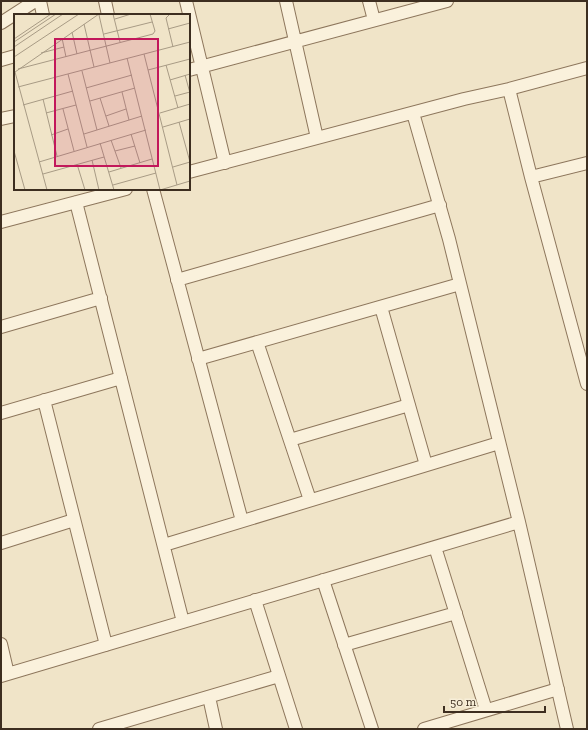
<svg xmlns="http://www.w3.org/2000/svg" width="588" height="730" font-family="'Zilla Slab',serif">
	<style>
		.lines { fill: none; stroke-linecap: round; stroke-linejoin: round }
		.minor-casing { stroke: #8d765c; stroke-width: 14 }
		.minor { stroke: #faf1dc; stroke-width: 12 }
		.inset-road { fill: none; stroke: #a89b85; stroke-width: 1 }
		.view { fill: #c2185b; fill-opacity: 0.15; stroke: #c2185b; stroke-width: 2 }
		.inset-edge { fill: none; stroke: #3d2e20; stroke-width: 2 }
	</style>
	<rect width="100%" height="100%" fill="#f0e4c8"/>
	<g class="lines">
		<g class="minor-casing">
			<path id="minor" d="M 40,1 L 43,15
				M 105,1 L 108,15
				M 186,1 L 225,163
				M 286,1 L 317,138
				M 369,1 L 374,20
				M 1,23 L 35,1
				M 1,60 L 15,56
				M 189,70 L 447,1
				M 509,89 L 531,177 L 587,384
				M 413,113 L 449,239 L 519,522 L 567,729
				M 1,119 L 15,116
				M 189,172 L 464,99 L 509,89 L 587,68
				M 531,177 L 587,163
				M 153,189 L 242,521
				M 76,202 L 183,622
				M 1,222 L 126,189
				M 177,280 L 440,205
				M 381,307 L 426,465
				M 1,327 L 101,298
				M 257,342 L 310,500
				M 198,359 L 460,284
				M 44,400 L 106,645
				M 1,413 L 121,378
				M 290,440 L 409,405
				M 1,543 L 74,520
				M 164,545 L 499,443
				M 435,547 L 486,710
				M 323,580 L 372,729
				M 255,600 L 296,729
				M 1,644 L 8,674
				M 344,645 L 456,613
				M 1,676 L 519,522
				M 209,697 L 216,729
				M 99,729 L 279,676
				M 424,729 L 558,689"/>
		</g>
		<use href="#minor" class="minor"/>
	</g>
	<g transform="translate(14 14)">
		<rect width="176" height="176" fill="#f0e4c8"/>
		<path class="inset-road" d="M 99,0 L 106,28M 156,0 L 152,4 L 159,33M 85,1 L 96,49M 101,5 L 117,0M 70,10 L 80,53M 154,15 L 176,9M 58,18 L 63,40M 90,20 L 138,8M 48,24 L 52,43M 0,25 L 37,0M 0,28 L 42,0M 0,33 L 49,0M 27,39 L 50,33M 130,40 L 163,171M 0,43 L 65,0M 113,44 L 146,176M 152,51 L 164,94M 4,55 L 139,20 L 141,17 L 136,0M 134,56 L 176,45M 68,57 L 83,116M 54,60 L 73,133M 171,61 L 176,79M 156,66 L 176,60M 4,73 L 176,28M 72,74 L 118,61M 108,78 L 115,106M 161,82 L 176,78M 86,84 L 95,112M 29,85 L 43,142M 76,87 L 121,74M 9,91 L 59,77M 49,95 L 60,137M 32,99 L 62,91M 146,99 L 176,90M 92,102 L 112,95M 165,108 L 176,148M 149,113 L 176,105M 70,120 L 128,102M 117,120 L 126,149M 37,121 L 54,115M 97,126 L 107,154M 86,129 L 100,176M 0,137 L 11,176M 101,137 L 121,132M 78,146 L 85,176M 25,148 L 132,116M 63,150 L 71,176M 159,153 L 176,148M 95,158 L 138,145M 29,160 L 90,143M 99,171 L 142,159M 33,176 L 1,58 L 85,0M 146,176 L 176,167"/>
		<path class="view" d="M 41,25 L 144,25 L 144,152 L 41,152 Z"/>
		<rect width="176" height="176" class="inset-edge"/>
	</g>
	<rect width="588" height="730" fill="none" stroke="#3d2e20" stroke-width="4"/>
	<path d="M444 706v6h101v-6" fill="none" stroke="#3d2e20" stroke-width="2"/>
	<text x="450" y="706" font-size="12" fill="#3d2e20" stroke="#f7eed8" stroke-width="3" paint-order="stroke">50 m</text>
</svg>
